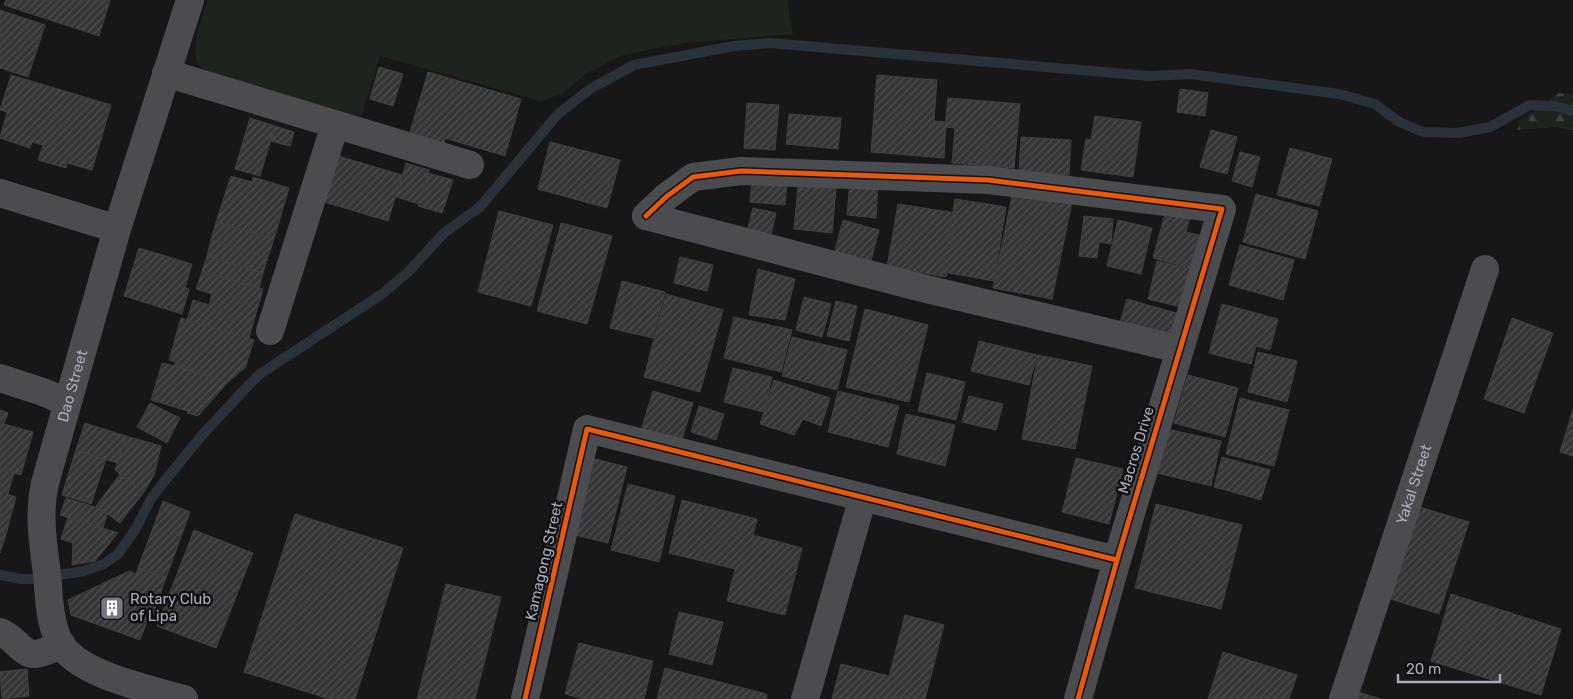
<svg xmlns="http://www.w3.org/2000/svg" width="1573" height="699" font-family="Rubik,sans-serif">
	<style>
		.green { fill: #1d241e }
		.forest { fill: url(#forest-firs) }
		.lines { fill: none; stroke-linecap: round; stroke-linejoin: round }
		.stream { stroke: #2a3239; stroke-width: 10 }
		.building { fill: url(#building-hatch); stroke: #3f4043 }
		.minor { stroke: #4b4c50; stroke-width: 28 }
		.cycleway-casing { stroke: #111113; stroke-width: 8 }
		.cycleway { stroke: #e8590c; stroke-width: 5 }
		.labels { text-anchor: middle; dominant-baseline: central; stroke-width: 5; stroke-linejoin: round; paint-order: stroke }
		.street-label { font-size: 15px; fill: #a8adb8; stroke: #111113 }
		.poi-label { font-size: 15px; fill: #a8adb8; stroke: #111113; text-anchor: start }
	</style>
	<defs>
		<pattern id="forest-firs" width="22" height="20" patternUnits="userSpaceOnUse" patternTransform="scale(1.25)"><rect width="22" height="20" fill="#1d241e"/><path d="M5 1l3.5 6h-7zM16 11l3.5 6h-7z" fill="#3b413d"/></pattern>
		<pattern id="building-hatch" width="6" height="6" patternUnits="userSpaceOnUse" patternTransform="scale(1.25)"><rect width="6" height="6" fill="#353536"/><path d="M-1 1l2-2M0 6l6-6M5 7l2-2" fill="none" stroke="#4f5051"/></pattern>
	</defs>
	<rect width="100%" height="100%" fill="#171717"/>
	<path class="green" d="M 208,0 L 787,0 L 793,34 L 696,42 L 665,46 L 620,56 L 586,74 L 562,94 L 541,101 L 380,56 L 361,117 L 210,73 C 207,71 203,70 200,67 C 188,52 203,16 208,0 Z"/>
	<path class="forest" d="M 1559,93 L 1573,94 L 1573,130 L 1553,127 L 1517,130 L 1521,120 Z"/>
	<g class="lines">
		<path class="stream" d="M 0,575 L 20,579 L 33,579 L 84,571 L 104,564 L 118,554 L 135,530 L 151,499 L 163,483 L 203,434 L 244,390 L 260,374 L 382,294 L 408,272 L 444,233 L 480,207 L 558,114 L 590,89 L 634,65 L 734,46 L 770,43 L 1149,76 L 1191,74 L 1339,94 L 1375,104 L 1399,122 L 1423,132 L 1458,133 L 1490,127 L 1530,105 L 1554,106 L 1573,111"/>
	</g>
	<path class="building" d="M 6,0 L 110,0 L 99,36 L 4,5 Z
		M 0,10 L 45,25 L 28,77 L 0,68 Z
		M 379,67 L 403,74 L 393,106 L 370,99 Z
		M 428,72 L 521,99 L 505,156 L 445,138 L 444,145 L 409,135 Z
		M 11,75 L 111,105 L 92,170 L 67,163 L 66,168 L 38,160 L 43,145 L 32,142 L 30,148 L 0,138 L 7,112 L 0,110 Z
		M 877,75 L 937,80 L 934,121 L 946,122 L 944,158 L 871,152 Z
		M 1180,89 L 1208,93 L 1205,116 L 1177,112 Z
		M 948,98 L 1020,104 L 1014,168 L 952,163 L 955,128 L 945,127 Z
		M 747,103 L 779,105 L 775,150 L 744,148 Z
		M 789,114 L 841,118 L 838,149 L 786,144 Z
		M 1095,116 L 1141,122 L 1133,177 L 1081,170 L 1086,139 L 1091,140 Z
		M 250,118 L 275,126 L 260,176 L 235,169 Z
		M 275,126 L 294,132 L 290,146 L 270,141 Z
		M 1211,130 L 1237,137 L 1227,174 L 1200,167 Z
		M 1021,137 L 1071,140 L 1069,175 L 1019,172 Z
		M 550,142 L 620,160 L 607,208 L 538,189 Z
		M 1290,148 L 1332,159 L 1319,206 L 1277,195 Z
		M 1240,152 L 1260,157 L 1252,187 L 1232,181 Z
		M 335,155 L 402,175 L 388,221 L 321,201 Z
		M 406,163 L 429,170 L 419,204 L 396,197 Z
		M 428,173 L 453,180 L 442,213 L 418,206 Z
		M 231,176 L 252,182 L 253,177 L 289,188 L 274,239 L 216,222 Z
		M 752,179 L 787,182 L 785,205 L 750,202 Z
		M 850,180 L 878,182 L 876,218 L 847,215 Z
		M 798,186 L 836,189 L 832,233 L 794,229 Z
		M 1013,191 L 1072,202 L 1052,299 L 993,288 Z
		M 1256,194 L 1318,211 L 1305,259 L 1243,242 Z
		M 955,199 L 1006,207 L 994,281 L 943,272 Z
		M 898,204 L 956,213 L 946,277 L 887,267 Z
		M 753,208 L 776,213 L 767,252 L 743,247 Z
		M 1166,210 L 1190,216 L 1186,232 L 1199,235 L 1190,268 L 1153,258 Z
		M 499,211 L 553,225 L 531,306 L 478,292 Z
		M 1084,216 L 1113,219 L 1111,244 L 1099,242 L 1097,258 L 1079,256 Z
		M 843,220 L 879,230 L 869,268 L 833,258 Z
		M 1118,220 L 1152,228 L 1141,274 L 1107,266 Z
		M 216,222 L 274,239 L 268,257 L 211,240 Z
		M 561,223 L 612,236 L 587,324 L 537,311 Z
		M 211,240 L 268,257 L 263,273 L 207,256 Z
		M 1240,245 L 1294,260 L 1283,300 L 1229,285 Z
		M 139,248 L 192,264 L 185,288 L 189,289 L 182,314 L 124,296 Z
		M 207,256 L 263,273 L 259,288 L 202,271 Z
		M 680,257 L 713,265 L 707,291 L 674,283 Z
		M 1157,261 L 1195,270 L 1185,308 L 1148,299 Z
		M 758,269 L 795,279 L 785,320 L 749,315 Z
		M 202,271 L 263,289 L 249,338 L 187,320 L 193,300 L 209,305 L 212,294 L 196,289 Z
		M 622,281 L 665,292 L 653,338 L 610,328 Z
		M 666,294 L 723,310 L 700,392 L 644,377 Z
		M 804,297 L 831,304 L 822,337 L 796,330 Z
		M 1127,299 L 1180,314 L 1173,337 L 1120,322 Z
		M 836,301 L 857,306 L 849,341 L 827,336 Z
		M 1222,304 L 1278,319 L 1270,350 L 1256,346 L 1251,364 L 1209,353 Z
		M 865,309 L 928,325 L 909,402 L 846,387 Z
		M 734,317 L 792,330 L 781,372 L 724,358 Z
		M 181,318 L 254,340 L 245,368 L 228,382 L 174,366 L 176,362 L 169,360 Z
		M 1512,318 L 1553,333 L 1524,413 L 1484,399 Z
		M 792,337 L 847,350 L 837,390 L 782,376 Z
		M 979,341 L 1037,355 L 1029,385 L 971,371 Z
		M 1258,352 L 1297,361 L 1287,402 L 1248,392 Z
		M 1038,355 L 1092,366 L 1075,449 L 1022,439 Z
		M 162,363 L 174,366 L 228,382 L 198,416 L 187,413 L 188,411 L 151,400 Z
		M 733,368 L 772,377 L 764,412 L 724,402 Z
		M 927,373 L 965,382 L 956,420 L 918,411 Z
		M 1188,375 L 1238,388 L 1225,437 L 1174,423 Z
		M 774,380 L 830,398 L 821,426 L 803,419 L 794,435 L 760,424 Z
		M 653,391 L 693,403 L 680,446 L 640,434 Z
		M 838,391 L 899,406 L 888,447 L 828,432 Z
		M 969,396 L 1003,404 L 996,430 L 962,422 Z
		M 1240,398 L 1289,410 L 1274,466 L 1226,454 Z
		M 150,403 L 180,418 L 167,443 L 137,427 Z
		M 699,406 L 724,414 L 716,440 L 691,432 Z
		M 1573,409 L 1573,456 L 1560,452 Z
		M 0,410 L 8,413 L 4,424 L 33,432 L 21,475 L 0,469 Z
		M 906,414 L 955,425 L 945,466 L 897,454 Z
		M 85,423 L 126,436 L 117,463 L 76,450 Z
		M 1167,429 L 1221,441 L 1211,486 L 1157,473 Z
		M 126,436 L 161,446 L 154,475 L 144,492 L 115,470 Z
		M 76,450 L 106,459 L 91,504 L 62,495 Z
		M 1222,457 L 1270,470 L 1261,500 L 1214,487 Z
		M 1076,458 L 1123,469 L 1109,524 L 1062,512 Z
		M 595,459 L 627,467 L 608,543 L 576,535 Z
		M 0,469 L 14,473 L 8,494 L 0,492 Z
		M 120,474 L 144,492 L 120,523 L 96,506 Z
		M 628,484 L 675,496 L 659,562 L 611,550 Z
		M 0,492 L 16,497 L 6,534 L 0,532 Z
		M 66,498 L 101,509 L 107,514 L 103,528 L 60,515 Z
		M 682,500 L 757,519 L 753,535 L 802,548 L 785,615 L 727,601 L 735,569 L 669,553 Z
		M 163,501 L 190,512 L 166,578 L 138,568 Z
		M 1156,504 L 1242,525 L 1221,609 L 1135,588 Z
		M 1413,505 L 1469,522 L 1439,614 L 1384,597 Z
		M 295,514 L 403,548 L 355,699 L 329,699 L 244,672 Z
		M 68,517 L 103,528 L 118,533 L 95,561 L 72,565 L 73,543 L 61,539 Z
		M 194,530 L 253,553 L 216,648 L 157,626 Z
		M 0,532 L 6,534 L 0,553 Z
		M 138,568 L 166,578 L 151,620 L 148,619 L 140,640 L 71,615 L 68,600 L 129,571 L 136,574 Z
		M 446,584 L 501,597 L 475,699 L 417,699 Z
		M 1451,594 L 1561,629 L 1541,695 L 1431,661 Z
		M 679,612 L 723,622 L 712,665 L 669,654 Z
		M 905,615 L 944,625 L 925,699 L 832,699 L 841,664 L 889,676 Z
		M 579,643 L 653,661 L 644,699 L 584,699 L 565,694 Z
		M 1223,652 L 1297,675 L 1289,699 L 1208,699 Z
		M 665,668 L 767,694 L 766,699 L 657,699 Z
		M 27,669 L 29,696 L 2,699 L 0,672 Z
		M 1352,690 L 1381,699 L 1349,699 Z"/>
	<g class="lines">
		<g class="minor">
			<path d="M 166,73 L 470,165"/>
			<path d="M 0,193 L 117,229"/>
			<path d="M 646,216 L 666,197 L 693,177 L 741,171 L 988,180 L 1222,209 L 1117,560 L 1078,699"/>
			<path d="M 646,216 L 922,288 L 1179,349"/>
			<path d="M 270,331 L 335,125"/>
			<path d="M 0,378 L 43,392 L 67,402"/>
			<path d="M 0,632 C 15,637 22,655 35,654 C 44,653 53,648 62,645"/>
			<path id="s1" d="M 184,699 C 150,689 76,675 59,641 C 49,621 49,595 47,574 C 43,543 38,514 45,483 L 117,229 L 190,0"/>
			<path d="M 525,699 L 587,429 L 1117,560"/>
			<path d="M 805,699 L 863,497"/>
			<path id="s2" d="M 1343,699 L 1485,269"/>
		</g>
		<g class="cycleway-casing">
			<path id="cycleway" d="M 646,216 L 666,197 L 693,177 L 741,171 L 988,180 L 1222,209 L 1117,560 L 1078,699
				M 525,699 L 587,429 L 1117,560"/>
		</g>
		<use href="#cycleway" class="cycleway"/>
	</g>
	<defs>
		<g id="building-square" transform="scale(1.25)"><rect x="-9" y="-9" width="18" height="18" rx="4" fill="#757880" stroke="#111113"/><path d="M-4-6H4V6H1V3H-1V6H-4ZM-2.5-4.3h1.7v1.8h-1.7ZM.8-4.3h1.7v1.8H.8ZM-2.5-1h1.7V.8h-1.7ZM.8-1h1.7V.8H.8Z" fill="#fff"/></g>
	</defs>
	<g fill-rule="evenodd">
		<use href="#building-square" x="112" y="608"/>
	</g>
	<g class="labels">
		<g class="street-label">
			<text stroke="none"><textPath href="#s1" startOffset="402">Dao Street</textPath></text>
			<text transform="translate(1136 450) rotate(-73)">Macros Drive</text>
			<text stroke="none"><textPath href="#s2" startOffset="226">Yakal Street</textPath></text>
			<text transform="translate(544 561) rotate(-77)">Kamagong Street</text>
		</g>
		<g class="poi-label">
			<text x="130" y="599">Rotary Club<tspan x="130" dy="17">of Lipa</tspan></text>
		</g>
	</g>
	<path d="M1398 674v8h102v-8" fill="none" stroke="#a8adb8" stroke-width="2.5"/>
	<text x="1406" y="674" font-size="15" fill="#a8adb8" stroke="#111113" stroke-width="4" paint-order="stroke">20 m</text>
</svg>
